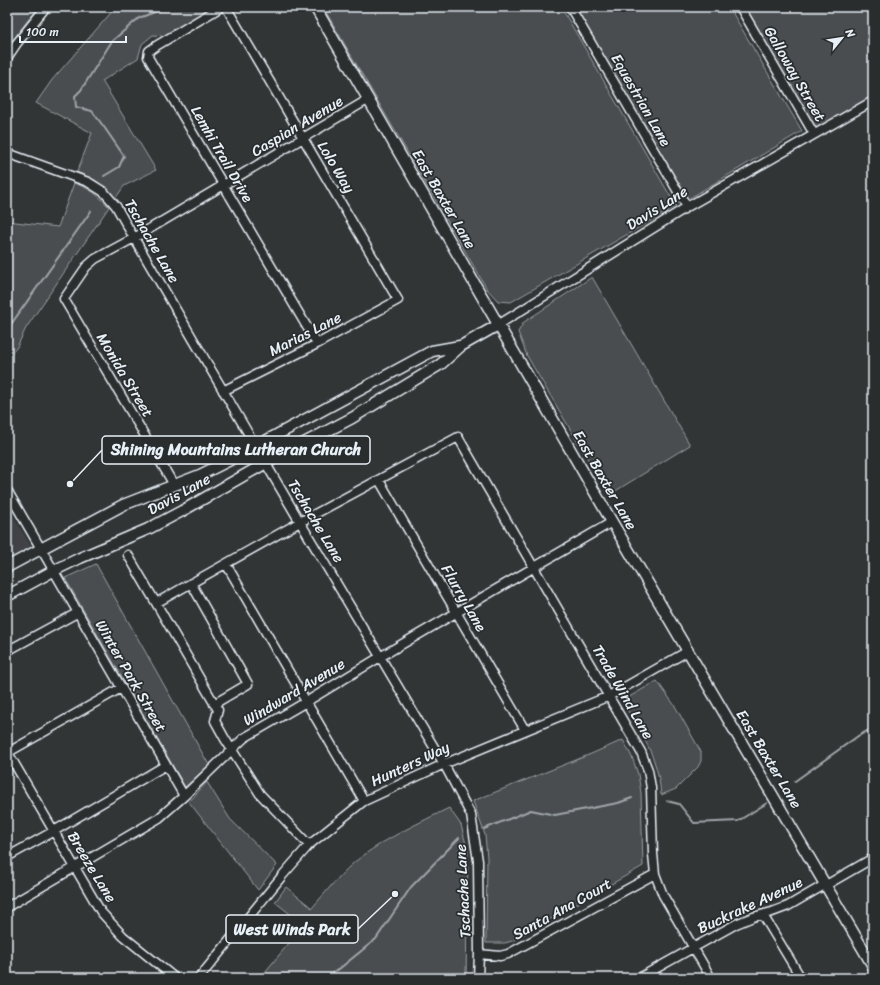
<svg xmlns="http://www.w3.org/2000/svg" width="880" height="985" font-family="Sriracha,sans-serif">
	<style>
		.built { fill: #3f4244 }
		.green { fill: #494d4f; stroke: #989fa4 }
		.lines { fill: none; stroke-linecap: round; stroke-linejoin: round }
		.stream { stroke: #9fa5aa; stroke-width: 2 }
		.minor-casing { stroke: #e8f1f8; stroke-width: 11 }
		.major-casing { stroke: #e8f1f8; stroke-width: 13 }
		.minor { stroke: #2a2d2e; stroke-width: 8 }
		.major { stroke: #2a2d2e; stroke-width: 10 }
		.labels { text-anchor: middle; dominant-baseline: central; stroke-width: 3.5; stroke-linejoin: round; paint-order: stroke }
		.street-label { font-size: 15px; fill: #e8f1f8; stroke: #2a2d2e }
		.leader { fill: none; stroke: #e8f1f8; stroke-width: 1.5 }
		.callout-dot { fill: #e8f1f8; stroke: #2a2d2e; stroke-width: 1.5 }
		.callout { fill: #2a2d2e; stroke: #e8f1f8; stroke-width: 1.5 }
		.callout-label { font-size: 16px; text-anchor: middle; font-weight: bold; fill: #e8f1f8 }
	</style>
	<rect width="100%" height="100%" fill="#323536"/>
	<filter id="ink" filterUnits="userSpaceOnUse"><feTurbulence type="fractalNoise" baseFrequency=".025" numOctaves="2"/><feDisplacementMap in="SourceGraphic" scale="8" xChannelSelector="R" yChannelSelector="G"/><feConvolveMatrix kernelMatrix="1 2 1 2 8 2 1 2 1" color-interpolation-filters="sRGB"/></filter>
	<g filter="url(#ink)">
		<path class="built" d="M 7,506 L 32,548 L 7,561 Z"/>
		<path class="green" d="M 7,7 L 40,7 L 28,20 L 7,48 Z
			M 116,7 L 215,7 L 166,36 L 153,35 L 142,44 L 138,58 L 102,81 L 156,170 L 124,186 L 115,199 L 106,189 L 95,180 L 77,172 L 92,133 L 36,103 L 52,80 Z
			M 323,7 L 561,7 L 676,206 L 511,302 L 498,301 L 487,289 Z
			M 574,7 L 729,7 L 802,131 L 688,199 Z
			M 744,7 L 873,7 L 873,96 L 815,129 Z
			M 74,183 C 91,189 97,194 109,207 L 26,328 L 17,347 L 7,359 L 7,221 L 58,227 Z
			M 592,277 L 690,445 L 609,495 L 527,356 L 518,332 L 524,322 Z
			M 96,564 L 209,765 L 185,787 L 65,578 Z
			M 657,681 L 675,706 L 701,752 L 701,761 L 698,767 L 676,789 L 661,795 C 660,783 658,772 654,761 C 647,740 633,720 622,701 Z
			M 623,740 L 632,757 L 638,774 L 641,793 L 643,866 L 512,941 L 505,943 L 486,943 L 487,858 L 485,835 L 473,801 L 591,754 Z
			M 207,782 L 230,819 L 277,865 L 258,890 L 189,802 Z
			M 449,808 L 461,825 L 468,852 L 466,978 L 260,978 L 304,925 L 275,902 L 286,887 L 312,908 C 327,891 342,871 361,857 C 388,837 419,823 449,808 Z"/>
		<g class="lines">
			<path class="stream" d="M 104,176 L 119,167 L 124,156 L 104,127 L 92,111 L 76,107 L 75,96 L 81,90 L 112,41 L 139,18 L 168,7
				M 7,330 L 91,211
				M 795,781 L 858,736 L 873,728
				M 667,801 L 679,804 L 694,823 L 738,821 L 767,803
				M 484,829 L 531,810 L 555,815 L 618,803 L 632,798
				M 324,978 L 339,969 L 376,939 L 411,887 L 459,838"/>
			<g class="minor-casing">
				<path id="minor" d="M 221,7 L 156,46 L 149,51 L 148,57 L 317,344
					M 570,7 L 687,207
					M 740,7 L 814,134
					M 7,58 L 17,43 L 46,7
					M 7,153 L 88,182 L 104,192 L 116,206 L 134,238 L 300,522 L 444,764 L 471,815 L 478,861 L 479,954 L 478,978
					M 498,325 L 687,207 L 873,101
					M 223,391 L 317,344 L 398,300 L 226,7
					M 379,480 L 525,730
					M 174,485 L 64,299 L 86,267 L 95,259 L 134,238 L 369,99
					M 7,490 L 184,796
					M 128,555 L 156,603
					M 226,564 L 364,801
					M 191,583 L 248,684 L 214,704
					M 7,651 L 77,613
					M 7,751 L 101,912 L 123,936 L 175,978
					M 7,753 L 121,688
					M 309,845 L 260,794 L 225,739 L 215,721 L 218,710 L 156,603 L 300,522 L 458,437 L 641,752 L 648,770 L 651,788 L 653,854 L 655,874 L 663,895 L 711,978
					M 7,857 L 54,831 L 166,765
					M 7,907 L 159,818 L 184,796 L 244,738 L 306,702 L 380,657 L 612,522
					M 763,915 L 801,978
					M 479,954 L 500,956 L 508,954 L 655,874
					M 199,978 L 282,876 L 309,845 L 364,801 L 444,764 L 609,696 L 688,651
					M 639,978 L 736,924 L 753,917 L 772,912 L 788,906 L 826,884 L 828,884 L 873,858"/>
			</g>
			<g class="major-casing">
				<path id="major" d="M 315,7 L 612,522 L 873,966
					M 7,567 L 123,505 L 200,475 L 234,458 L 432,351 L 460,346
					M 7,596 L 53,571 L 80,558 L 148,529 L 182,511 L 266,463 L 352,418 L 441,364 L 461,346 L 498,325"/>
			</g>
			<use href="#minor" class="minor"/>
			<use href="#major" class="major"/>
		</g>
	</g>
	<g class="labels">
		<g class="street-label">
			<text transform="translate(795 74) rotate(60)">Galloway Street</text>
			<text transform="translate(641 100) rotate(60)">Equestrian Lane</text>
			<text transform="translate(297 126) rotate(-31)">Caspian Avenue</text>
			<text transform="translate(222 154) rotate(60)">Lemhi Trail Drive</text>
			<text transform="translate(336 167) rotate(59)">Lolo Way</text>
			<text transform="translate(444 199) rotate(60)">East Baxter Lane</text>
			<text transform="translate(657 208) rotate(-32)">Davis Lane</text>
			<text transform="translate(152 241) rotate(60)">Tschache Lane</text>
			<text transform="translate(305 334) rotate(-27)">Marias Lane</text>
			<text transform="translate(125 375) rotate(59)">Monida Street</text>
			<text transform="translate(605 480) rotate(60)">East Baxter Lane</text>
			<text transform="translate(179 494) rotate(-29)">Davis Lane</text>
			<text transform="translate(316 521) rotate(59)">Tschache Lane</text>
			<text transform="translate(464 598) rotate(60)">Flurry Lane</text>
			<text transform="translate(131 676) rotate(60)">Winter Park Street</text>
			<text transform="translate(294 692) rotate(-31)">Windward Avenue</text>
			<text transform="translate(623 692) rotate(60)">Trade Wind Lane</text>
			<text transform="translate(769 759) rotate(59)">East Baxter Lane</text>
			<text transform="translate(410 764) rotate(-25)">Hunters Way</text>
			<text transform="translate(92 867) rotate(59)">Breeze Lane</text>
			<text transform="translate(463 891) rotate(-93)">Tschache Lane</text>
			<text transform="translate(750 905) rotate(-25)">Buckrake Avenue</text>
			<text transform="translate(562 909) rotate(-29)">Santa Ana Court</text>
		</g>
	</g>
	<path class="leader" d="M70 484L102 450M395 894L358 929"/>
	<g class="callout-dot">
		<circle cx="70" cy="484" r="4"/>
		<circle cx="395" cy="894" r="4"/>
	</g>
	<g class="callout">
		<rect x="102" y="436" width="268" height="28" rx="4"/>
		<rect x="226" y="915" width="132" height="28" rx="4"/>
	</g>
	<g class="callout-label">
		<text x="236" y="455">Shining Mountains Lutheran Church</text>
		<text x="292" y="935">West Winds Park</text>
	</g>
	<rect width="880" height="985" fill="none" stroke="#2a2d2e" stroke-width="24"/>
	<rect x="12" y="12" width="856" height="961" fill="none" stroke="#e8f1f8" stroke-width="1.5" filter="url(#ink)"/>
	<g transform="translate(842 38) rotate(60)" stroke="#2a2d2e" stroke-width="3" paint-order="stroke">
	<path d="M0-3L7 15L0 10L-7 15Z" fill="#e8f1f8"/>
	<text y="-6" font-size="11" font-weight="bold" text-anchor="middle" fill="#e8f1f8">N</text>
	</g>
	<path d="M20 36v6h106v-6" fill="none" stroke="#e8f1f8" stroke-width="2"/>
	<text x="26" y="36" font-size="12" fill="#e8f1f8" stroke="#2a2d2e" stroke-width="3" paint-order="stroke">100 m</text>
</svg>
